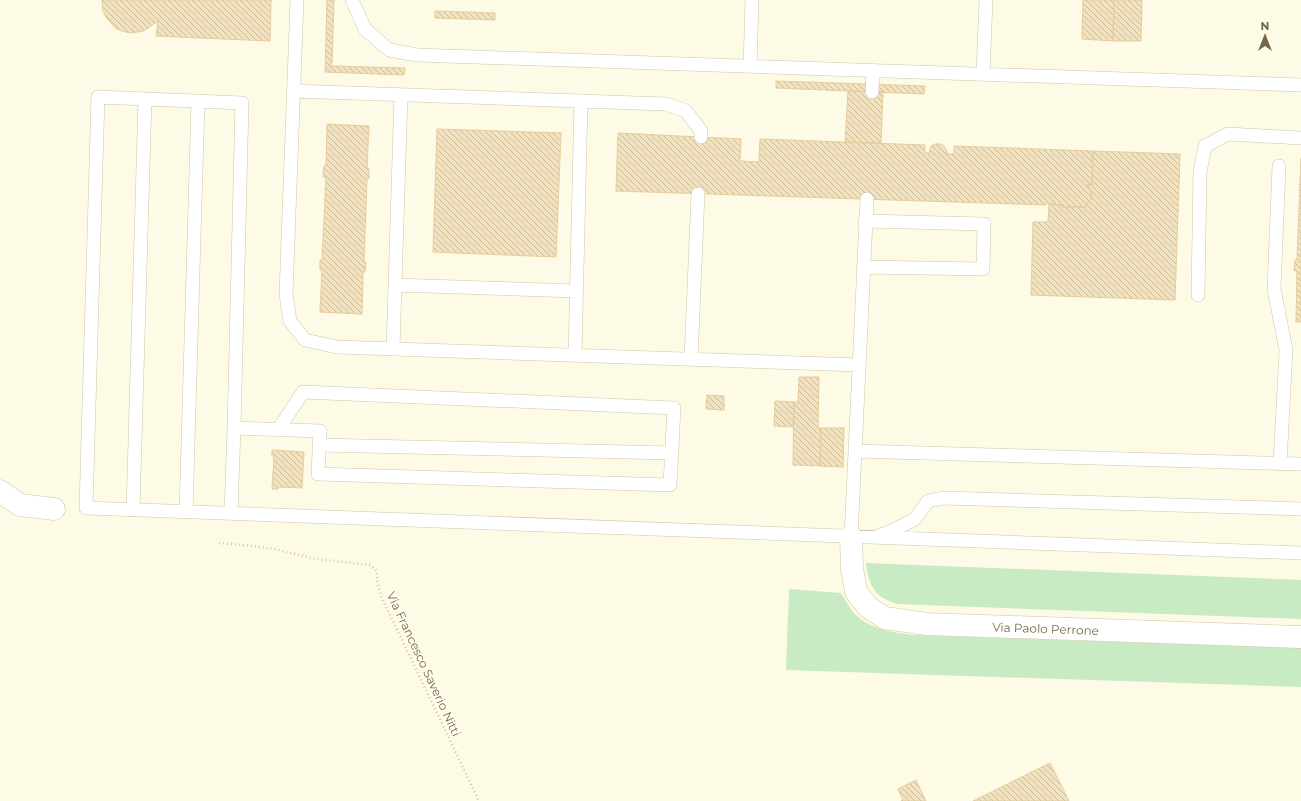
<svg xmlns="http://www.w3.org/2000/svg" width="1301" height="801" font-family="Montserrat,sans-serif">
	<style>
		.grass { fill: #c9ebc4 }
		.building { fill: url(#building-back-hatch); stroke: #e5cd9d }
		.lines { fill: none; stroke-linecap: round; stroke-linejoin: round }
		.service-casing { stroke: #cfc5ac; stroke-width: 14 }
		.minor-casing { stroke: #cfc5ac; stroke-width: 23 }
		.path { stroke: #d8c6a0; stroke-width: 2.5; stroke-dasharray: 1 3; stroke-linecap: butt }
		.service { stroke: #fff; stroke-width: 13 }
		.minor { stroke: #fff; stroke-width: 22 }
		.labels { text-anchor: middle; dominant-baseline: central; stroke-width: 3; stroke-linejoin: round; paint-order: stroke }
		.street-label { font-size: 12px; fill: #77674a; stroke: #fffded }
	</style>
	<defs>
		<pattern id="building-back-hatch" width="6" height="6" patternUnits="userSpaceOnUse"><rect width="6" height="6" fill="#f2e2bd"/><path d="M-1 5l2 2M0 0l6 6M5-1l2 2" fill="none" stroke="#c9bb9c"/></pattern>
	</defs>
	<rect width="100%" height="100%" fill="#fdfae6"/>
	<path class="grass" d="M 866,563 L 1301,580 L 1301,619 L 897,604 C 893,602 889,601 885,599 C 872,593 867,576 866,563 Z
		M 789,589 L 841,593 C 845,599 848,606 853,612 C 868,629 891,632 913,635 L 1301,648 L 1301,687 L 786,670 Z"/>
	<path class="building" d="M 102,0 L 271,0 L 270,41 L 156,36 L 158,21 L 144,31 L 130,33 L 122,31 L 115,28 L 106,17 L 103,11 Z
		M 327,0 L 334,0 L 332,66 L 405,68 L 404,75 L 325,72 Z
		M 1083,0 L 1114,0 L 1113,41 L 1082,39 Z
		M 1114,0 L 1142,0 L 1141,41 L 1113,41 Z
		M 435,11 L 495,13 L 495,20 L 435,18 Z
		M 776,81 L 925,86 L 924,94 L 776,88 Z
		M 848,91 L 883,92 L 881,143 L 845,142 Z
		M 327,124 L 369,126 L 367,168 L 369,168 L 369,179 L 367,178 L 364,262 L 366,262 L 365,272 L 363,272 L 362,314 L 320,312 L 322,270 L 320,270 L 320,260 L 322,260 L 326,177 L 323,177 L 324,166 L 326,166 Z
		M 437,129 L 561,133 L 556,257 L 433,252 Z
		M 618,133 L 741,139 L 740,161 L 759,162 L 760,139 L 925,145 L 925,153 L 929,153 L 931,146 L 935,144 L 941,144 L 944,146 L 947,151 L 947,154 L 954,154 L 954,146 L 1093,151 L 1092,185 L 1087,185 L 1090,189 L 1092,198 L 1089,202 L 1086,204 L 1086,207 L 1062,207 L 1062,205 L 1049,204 L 1049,203 L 1046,203 L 1046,205 L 616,191 Z
		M 1093,151 L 1180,154 L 1175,300 L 1031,295 L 1033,222 L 1048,222 L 1049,204 L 1062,205 L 1062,207 L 1086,207 L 1086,204 L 1089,202 L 1092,198 L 1090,189 L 1087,185 L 1092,185 Z
		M 1301,158 L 1301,322 L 1296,322 L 1297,271 L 1294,271 L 1295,260 L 1297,260 Z
		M 799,377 L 819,377 L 818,428 L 821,428 L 820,466 L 793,465 L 794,402 L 798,402 Z
		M 707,395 L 724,396 L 724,410 L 706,409 Z
		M 775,401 L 794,402 L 793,427 L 774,426 Z
		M 821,428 L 844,428 L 843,467 L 820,466 Z
		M 272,450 L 304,452 L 302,488 L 278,487 L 278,489 L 272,489 L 274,456 L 272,456 Z
		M 1050,763 L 1069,801 L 973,801 Z
		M 916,780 L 926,801 L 901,801 L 903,800 L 898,789 Z"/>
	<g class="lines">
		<g class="service-casing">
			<path id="service" d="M 297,0 L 286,294 L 290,321 L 305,340 L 337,347 L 859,365
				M 352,0 L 365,29 L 389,50 L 417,55 L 1301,85
				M 750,66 L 752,0
				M 983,74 L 986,0
				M 293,91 L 666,104 L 686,111 L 701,131 L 701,137
				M 872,92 L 873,70
				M 1279,166 L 1274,289 L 1286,350 L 1280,464
				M 863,267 L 983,269 L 984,224 L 865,221
				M 395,285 L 577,291
				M 1198,295 L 1200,172 L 1205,146 L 1228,134 L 1301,138
				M 393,349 L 401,95
				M 575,355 L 581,101
				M 691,359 L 698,194
				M 234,428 L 242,103 L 98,97 L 86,508 L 1301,553
				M 320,445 L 672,453
				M 855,451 L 1301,464
				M 133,510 L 145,99
				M 186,512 L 198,101
				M 231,513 L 234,428 L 320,431 L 318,474 L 670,485 L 674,408 L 303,392 L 278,430
				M 880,535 L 890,532 L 915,519 L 928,501 L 943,498 L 1301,509
				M 851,537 L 867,199"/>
		</g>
		<g class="minor-casing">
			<g id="minor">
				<path d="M 0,491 L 20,505 L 54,509"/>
				<path id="s1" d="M 851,537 L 852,568 L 856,592 L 869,608 L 885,618 L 927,624 L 1301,637"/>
			</g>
		</g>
		<path class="path" d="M 219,543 L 252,546 L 275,549 L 316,559 L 370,565 L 377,571 L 377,581 L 381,596 L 479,801"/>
		<use href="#service" class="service"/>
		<use href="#minor" class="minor"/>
	</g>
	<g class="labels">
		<g class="street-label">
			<text stroke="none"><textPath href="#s1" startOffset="256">Via Paolo Perrone</textPath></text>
			<text transform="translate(424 664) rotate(65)">Via Francesco Saverio Nitti</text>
		</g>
	</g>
	<g transform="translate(1265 36)" stroke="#fffded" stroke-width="3" paint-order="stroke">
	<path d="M0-3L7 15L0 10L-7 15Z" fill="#77674a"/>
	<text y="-6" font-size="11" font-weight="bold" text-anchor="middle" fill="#77674a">N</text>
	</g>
</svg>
